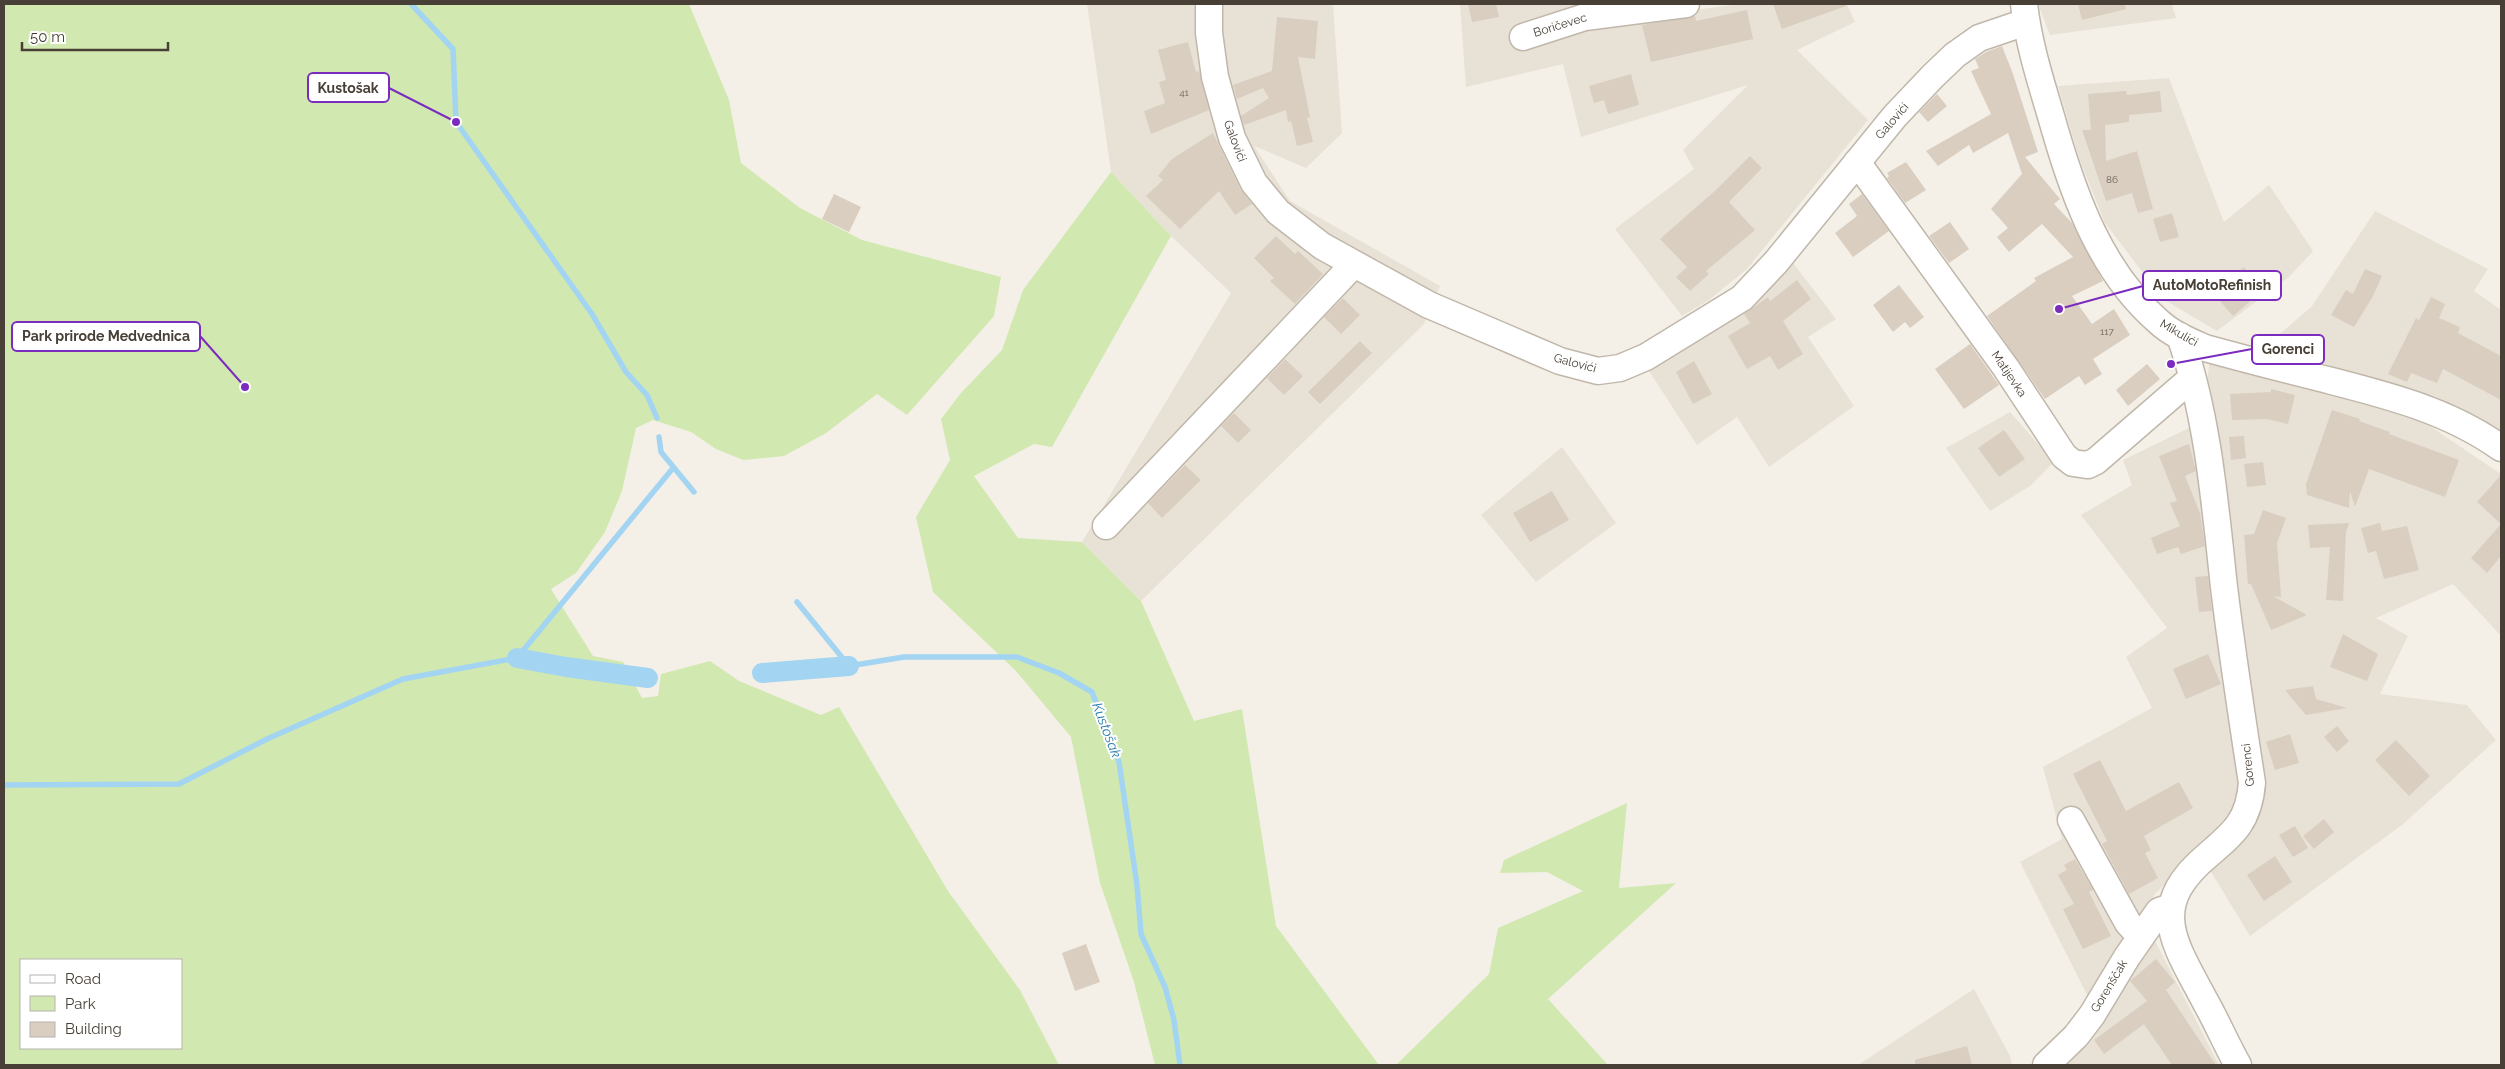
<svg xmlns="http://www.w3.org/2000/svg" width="2505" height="1069" font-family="Raleway,sans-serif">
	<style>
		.residential { fill: #e8e2d6 }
		.green { fill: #d1e9b0; fill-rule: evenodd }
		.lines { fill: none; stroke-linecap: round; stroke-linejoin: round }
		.stream { stroke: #a3d4f2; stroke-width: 5.5 }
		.canal { stroke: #a3d4f2; stroke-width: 20 }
		.building { fill: #d9cec0 }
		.minor-casing { stroke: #c0b7aa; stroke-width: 29 }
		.minor { stroke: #fff; stroke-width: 26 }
		.labels { text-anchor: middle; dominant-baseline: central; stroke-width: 4; stroke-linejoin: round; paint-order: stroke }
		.number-label { font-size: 10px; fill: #6c6458 }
		.street-label { font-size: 12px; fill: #484036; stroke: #fff }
		.water-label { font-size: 14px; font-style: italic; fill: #2c7bae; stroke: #fff }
		.leader { fill: none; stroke: #7b2cbf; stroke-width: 2 }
		.callout-dot { fill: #7b2cbf; stroke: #fff; stroke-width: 2 }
		.callout { fill: #fff; stroke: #7b2cbf; stroke-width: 2 }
		.callout-label { font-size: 14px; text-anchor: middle; font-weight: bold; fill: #484036 }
	</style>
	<rect width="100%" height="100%" fill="#f4f0e8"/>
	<path class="residential" d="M 1087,4 L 1333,4 L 1342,133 L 1306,168 L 1254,146 L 1290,201 L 1440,286 L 1424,324 L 1141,601 L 1082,542 L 1231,293 L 1171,236 L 1111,172 Z
		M 1460,4 L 1580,4 L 1583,24 L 1741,4 L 1847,4 L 1855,22 L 1797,50 L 1868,120 L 1747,269 L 1709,300 L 1682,316 L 1615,229 L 1694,169 L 1683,150 L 1748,85 L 1581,137 L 1563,64 L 1466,87 Z
		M 2038,4 L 2172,4 L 2176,18 L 2050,35 Z
		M 2169,78 L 2224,222 L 2269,185 L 2313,251 L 2289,277 L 2217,331 L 2163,299 L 2105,223 L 2079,158 L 2058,86 Z
		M 2375,211 L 2488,269 L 2474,291 L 2501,310 L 2501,438 L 2352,373 L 2268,344 L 2312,306 Z
		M 1790,259 L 1836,319 L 1808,337 L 1854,406 L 1769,467 L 1737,417 L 1697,445 L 1647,368 Z
		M 2210,355 L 2308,388 L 2418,418 L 2501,474 L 2501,636 L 2453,584 L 2376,618 L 2408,636 L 2380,694 L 2467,705 L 2496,740 L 2402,825 L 2250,936 L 2208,867 L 2251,827 L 2267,784 L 2257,747 L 2207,384 Z
		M 2010,412 L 2054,462 L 2030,486 L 1990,511 L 1946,448 Z
		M 2191,427 L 2202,480 L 2240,788 L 2232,813 L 2217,834 L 2156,893 L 2087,995 L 2020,862 L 2062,839 L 2043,767 L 2152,708 L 2126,657 L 2167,628 L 2081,515 L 2132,485 L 2123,460 Z
		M 1562,447 L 1616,523 L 1536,582 L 1481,515 Z
		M 2153,937 L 2219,1065 L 2055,1065 Z
		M 1974,989 L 2010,1056 L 2012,1065 L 1858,1065 Z"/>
	<path class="green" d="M 4,4 L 689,4 L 729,100 L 741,163 L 800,208 L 862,240 L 1001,277 L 994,316 L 907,415 L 877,394 L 826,433 L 784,456 L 743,460 L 716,449 L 691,432 L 653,420 L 636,428 L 622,491 L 605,532 L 576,573 L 551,589 L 593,656 L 623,662 L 642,698 L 658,696 L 661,674 L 710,661 L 739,681 L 821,715 L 839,707 L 948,891 L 1020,990 L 1059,1065 L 4,1065 ZM 21,960 L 181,960 L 181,1048 L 21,1048 Z
		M 1111,172 L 1171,236 L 1052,447 L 1034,444 L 974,476 L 1018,538 L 1082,542 L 1141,601 L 1194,721 L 1242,709 L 1276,926 L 1379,1065 L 1155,1065 L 1134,982 L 1100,883 L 1071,737 L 1016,671 L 933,592 L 916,517 L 950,460 L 941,419 L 961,393 L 1002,350 L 1023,290 Z
		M 1627,803 L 1619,888 L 1676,883 L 1548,999 L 1608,1065 L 1396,1065 L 1489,974 L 1498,928 L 1583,891 L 1547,872 L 1500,873 L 1504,860 Z"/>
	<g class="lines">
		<path class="stream" d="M 411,4 L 453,49 L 456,122 L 592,314 L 626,372 L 647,395 L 657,418
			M 659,437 L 661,452 L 694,492
			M 797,602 L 849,666 L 904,657 L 1017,657 L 1059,673 L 1092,692 L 1119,762 L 1137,885 L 1141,934 L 1165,987 L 1174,1020 L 1180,1065
			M 4,785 L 179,784 L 267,739 L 403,679 L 517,658 L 673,468"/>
		<path class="canal" d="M 517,658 L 566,667 L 648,678
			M 762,673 L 849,666"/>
	</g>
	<path class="building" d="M 1468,4 L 1496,4 L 1499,17 L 1472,22 Z
		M 1773,4 L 1846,4 L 1846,6 L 1782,29 Z
		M 2078,4 L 2125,4 L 2126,9 L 2082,20 Z
		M 1747,10 L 1753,39 L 1651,62 L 1642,25 L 1695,16 L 1696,21 Z
		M 1277,17 L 1318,21 L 1315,59 L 1298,57 L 1310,117 L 1307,118 L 1313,142 L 1297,146 L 1291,121 L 1288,122 L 1286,110 L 1244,125 L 1241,116 L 1269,98 L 1263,88 L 1237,99 L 1233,85 L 1272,71 Z
		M 1188,42 L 1196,72 L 1199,71 L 1209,110 L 1151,134 L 1144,111 L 1165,103 L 1159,82 L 1166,80 L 1158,50 Z
		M 2002,46 L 2013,74 L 2038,152 L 2025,157 L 2060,199 L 2054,204 L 2072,223 L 2103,281 L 2072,296 L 2092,324 L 2114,309 L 2130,335 L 2093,359 L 2102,374 L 2085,385 L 2079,376 L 2045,399 L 1987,316 L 2036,281 L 2034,278 L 2073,257 L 2042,224 L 2009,252 L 1997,237 L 2008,228 L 1991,209 L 2022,174 L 2008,133 L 1973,153 L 1969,145 L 1938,166 L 1926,151 L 1991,114 L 1971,71 L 1979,68 L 1975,59 L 1986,52 Z
		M 1631,74 L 1639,105 L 1608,114 L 1604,100 L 1594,103 L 1589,86 Z
		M 2126,91 L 2127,95 L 2160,91 L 2162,112 L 2129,115 L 2129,122 L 2105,125 L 2106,161 L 2137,151 L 2153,209 L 2138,213 L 2132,193 L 2106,201 L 2082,130 L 2091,130 L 2088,94 Z
		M 1937,94 L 1947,106 L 1928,122 L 1919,112 Z
		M 1213,133 L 1241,190 L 1252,204 L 1235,215 L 1219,191 L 1180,229 L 1146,196 L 1163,180 L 1158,176 L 1172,159 Z
		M 1750,156 L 1762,168 L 1729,202 L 1755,230 L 1706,271 L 1709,274 L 1690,291 L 1676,277 L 1687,267 L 1660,239 L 1717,189 Z
		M 1906,162 L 1926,190 L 1905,203 L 1887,178 L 1889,176 L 1887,173 Z
		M 834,194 L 861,207 L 849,232 L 822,219 Z
		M 1862,194 L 1889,231 L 1853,257 L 1835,233 L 1857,216 L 1849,204 Z
		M 2172,213 L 2179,237 L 2160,242 L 2153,219 Z
		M 1950,222 L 1969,249 L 1949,263 L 1929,236 Z
		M 1276,236 L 1295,254 L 1298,251 L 1323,274 L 1295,304 L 1270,281 L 1274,278 L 1254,258 Z
		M 2244,267 L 2263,290 L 2233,316 L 2213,293 Z
		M 2365,269 L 2382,276 L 2373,296 L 2354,327 L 2331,315 L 2346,290 L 2353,294 Z
		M 1797,280 L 1811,299 L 1783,321 L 1803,354 L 1778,370 L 1770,356 L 1747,369 L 1728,336 L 1750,323 L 1744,314 L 1768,297 L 1770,301 Z
		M 1899,285 L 1924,317 L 1910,328 L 1905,322 L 1893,332 L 1873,305 Z
		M 2431,297 L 2445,304 L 2439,318 L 2460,327 L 2458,333 L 2501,356 L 2501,400 L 2443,369 L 2437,383 L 2411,373 L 2407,382 L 2388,374 L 2416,318 L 2419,320 Z
		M 1343,298 L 1360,315 L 1341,334 L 1324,317 Z
		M 1360,341 L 1372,353 L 1320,404 L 1308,392 Z
		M 1970,344 L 1999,385 L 1964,409 L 1935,369 Z
		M 1285,359 L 1303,376 L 1284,395 L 1267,378 Z
		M 1694,361 L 1712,394 L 1693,404 L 1676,372 Z
		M 2147,364 L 2160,379 L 2128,406 L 2116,390 Z
		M 2271,389 L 2295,395 L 2288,424 L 2267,419 L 2232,420 L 2230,394 L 2271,392 Z
		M 2332,410 L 2360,419 L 2359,421 L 2390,432 L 2389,434 L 2459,460 L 2445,497 L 2369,469 L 2355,507 L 2350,491 L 2349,508 L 2307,495 L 2306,484 Z
		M 1234,413 L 1251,430 L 1238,443 L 1221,426 Z
		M 2004,430 L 2025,459 L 1999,477 L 1978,448 Z
		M 2244,436 L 2246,458 L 2231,460 L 2229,437 Z
		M 2189,444 L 2196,471 L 2185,476 L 2200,513 L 2205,546 L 2181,554 L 2178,547 L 2157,554 L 2151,538 L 2180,526 L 2170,503 L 2177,501 L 2159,456 Z
		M 2263,462 L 2266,485 L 2247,487 L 2244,464 Z
		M 1185,465 L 1201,480 L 1162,518 L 1148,503 Z
		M 2501,475 L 2501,556 L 2487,573 L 2471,558 L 2501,524 L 2477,502 Z
		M 1552,491 L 1569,520 L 1530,542 L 1513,513 Z
		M 2263,510 L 2286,518 L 2277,543 L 2281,597 L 2273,596 L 2307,615 L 2271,630 L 2251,584 L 2248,584 L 2244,535 L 2254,534 Z
		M 2349,523 L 2346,532 L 2343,601 L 2326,600 L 2330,547 L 2310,548 L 2308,525 Z
		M 2380,523 L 2382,531 L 2407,526 L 2419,570 L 2384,579 L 2376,551 L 2368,553 L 2361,528 Z
		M 2208,576 L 2212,611 L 2199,612 L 2195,577 Z
		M 2343,634 L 2378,654 L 2367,681 L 2330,667 Z
		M 2208,654 L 2221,684 L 2186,699 L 2173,669 Z
		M 2313,686 L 2316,699 L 2347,708 L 2306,715 L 2285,690 Z
		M 2337,726 L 2349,741 L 2337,752 L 2324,737 Z
		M 2290,734 L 2299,763 L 2275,770 L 2266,742 Z
		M 2396,740 L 2430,776 L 2409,796 L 2375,760 Z
		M 2100,760 L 2126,811 L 2179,782 L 2193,808 L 2144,836 L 2151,850 L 2145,853 L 2158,878 L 2129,894 L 2102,844 L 2107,841 L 2073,774 Z
		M 2324,819 L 2334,832 L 2314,849 L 2303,836 Z
		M 2295,826 L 2308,848 L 2293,857 L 2279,835 Z
		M 2275,856 L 2292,882 L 2264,901 L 2247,875 Z
		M 2075,859 L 2093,890 L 2089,892 L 2111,936 L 2083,949 L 2063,909 L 2074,904 L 2058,875 L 2067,870 L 2064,865 Z
		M 1086,944 L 1100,982 L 1075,991 L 1062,953 Z
		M 2156,959 L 2175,982 L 2166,990 L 2216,1065 L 2172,1065 L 2144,1024 L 2104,1054 L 2094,1040 L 2147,1001 L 2130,981 Z
		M 1967,1046 L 1972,1065 L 1915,1065 L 1915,1060 Z"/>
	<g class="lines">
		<g class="minor-casing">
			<path id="minor" d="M 1209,4 L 1209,33 L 1215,77 L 1232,138 L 1254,183 L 1278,212 L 1322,246 L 1429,305 L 1560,361 L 1598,371 L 1620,368 L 1646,357 L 1742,298 L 1776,262 L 1895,116 L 1933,76 L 1955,55 L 1979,38 L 2026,22
				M 2024,4 C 2029,48 2043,88 2055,130 C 2075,199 2102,273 2159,322 C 2172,334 2189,341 2205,348 C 2245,359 2284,369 2324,379 C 2386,395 2448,410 2501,448
				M 1523,37 L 1585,17 L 1686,4
				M 1857,162 L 2006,368 L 2064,456 L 2073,463 L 2080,464 L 2088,465 L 2096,461 L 2192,378
				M 2180,336 C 2208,416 2215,504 2224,587 C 2232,653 2242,718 2252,783 C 2249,820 2235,832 2208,855 C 2146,907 2174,942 2205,1001 C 2217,1022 2226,1044 2238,1065
				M 1106,526 L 1354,264
				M 2071,820 L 2128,923 L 2140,936
				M 2046,1065 L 2076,1036 L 2092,1015 L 2127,957 L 2159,911 L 2171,907"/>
		</g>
		<use href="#minor" class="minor"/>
	</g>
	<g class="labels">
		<g class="number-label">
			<text x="1184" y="92">41</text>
			<text x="2112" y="179">86</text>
			<text x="2107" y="331">117</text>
		</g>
		<g class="street-label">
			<text transform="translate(1560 25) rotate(-17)">Boričevec</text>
			<text transform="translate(1892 121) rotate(-49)">Galovići</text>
			<text transform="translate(1235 141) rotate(69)">Galovići</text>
			<text transform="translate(2179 333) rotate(30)">Mikulići</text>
			<text transform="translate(1575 363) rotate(15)">Galovići</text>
			<text transform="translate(2009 374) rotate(56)">Matijevka</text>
			<text transform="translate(2248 765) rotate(-96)">Gorenci</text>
			<text transform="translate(2109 986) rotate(-59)">Gorenščak</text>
		</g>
		<g class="water-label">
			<text transform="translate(1107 730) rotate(69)">Kustošak</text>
		</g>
	</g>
	<path class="leader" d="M456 122L389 88M2059 309L2143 286M245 387L200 336M2171 364L2252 349"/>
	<g class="callout-dot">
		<circle cx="456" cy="122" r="5"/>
		<circle cx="2059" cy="309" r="5"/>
		<circle cx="245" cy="387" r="5"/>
		<circle cx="2171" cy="364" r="5"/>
	</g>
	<g class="callout">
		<rect x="308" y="73" width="81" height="29" rx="5"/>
		<rect x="2143" y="271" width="138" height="29" rx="5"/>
		<rect x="12" y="322" width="188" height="29" rx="5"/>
		<rect x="2252" y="335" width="72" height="29" rx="5"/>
	</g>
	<g class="callout-label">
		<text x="348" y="93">Kustošak</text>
		<text x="2212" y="290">AutoMotoRefinish</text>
		<text x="106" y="341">Park prirode Medvednica</text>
		<text x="2288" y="354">Gorenci</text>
	</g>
	<rect width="2505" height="1069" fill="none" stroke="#484036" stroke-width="10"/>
	<rect x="20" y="959" width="162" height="90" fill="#ffffff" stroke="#b6b3af"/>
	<rect x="30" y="975" width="25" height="8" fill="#ffffff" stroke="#b6b3af"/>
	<text x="65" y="984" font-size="15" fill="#484036">Road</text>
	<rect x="30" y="996" width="25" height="15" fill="#d1e9b0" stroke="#b6b3af"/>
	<text x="65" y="1009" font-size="15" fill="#484036">Park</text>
	<rect x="30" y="1022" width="25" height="15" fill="#d9cec0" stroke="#b6b3af"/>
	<text x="65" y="1034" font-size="15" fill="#484036">Building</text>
	<path d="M22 42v8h146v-8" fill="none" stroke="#484036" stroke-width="2.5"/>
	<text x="30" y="42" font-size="15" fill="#484036" stroke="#ffffff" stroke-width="4" paint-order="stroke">50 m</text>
</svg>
